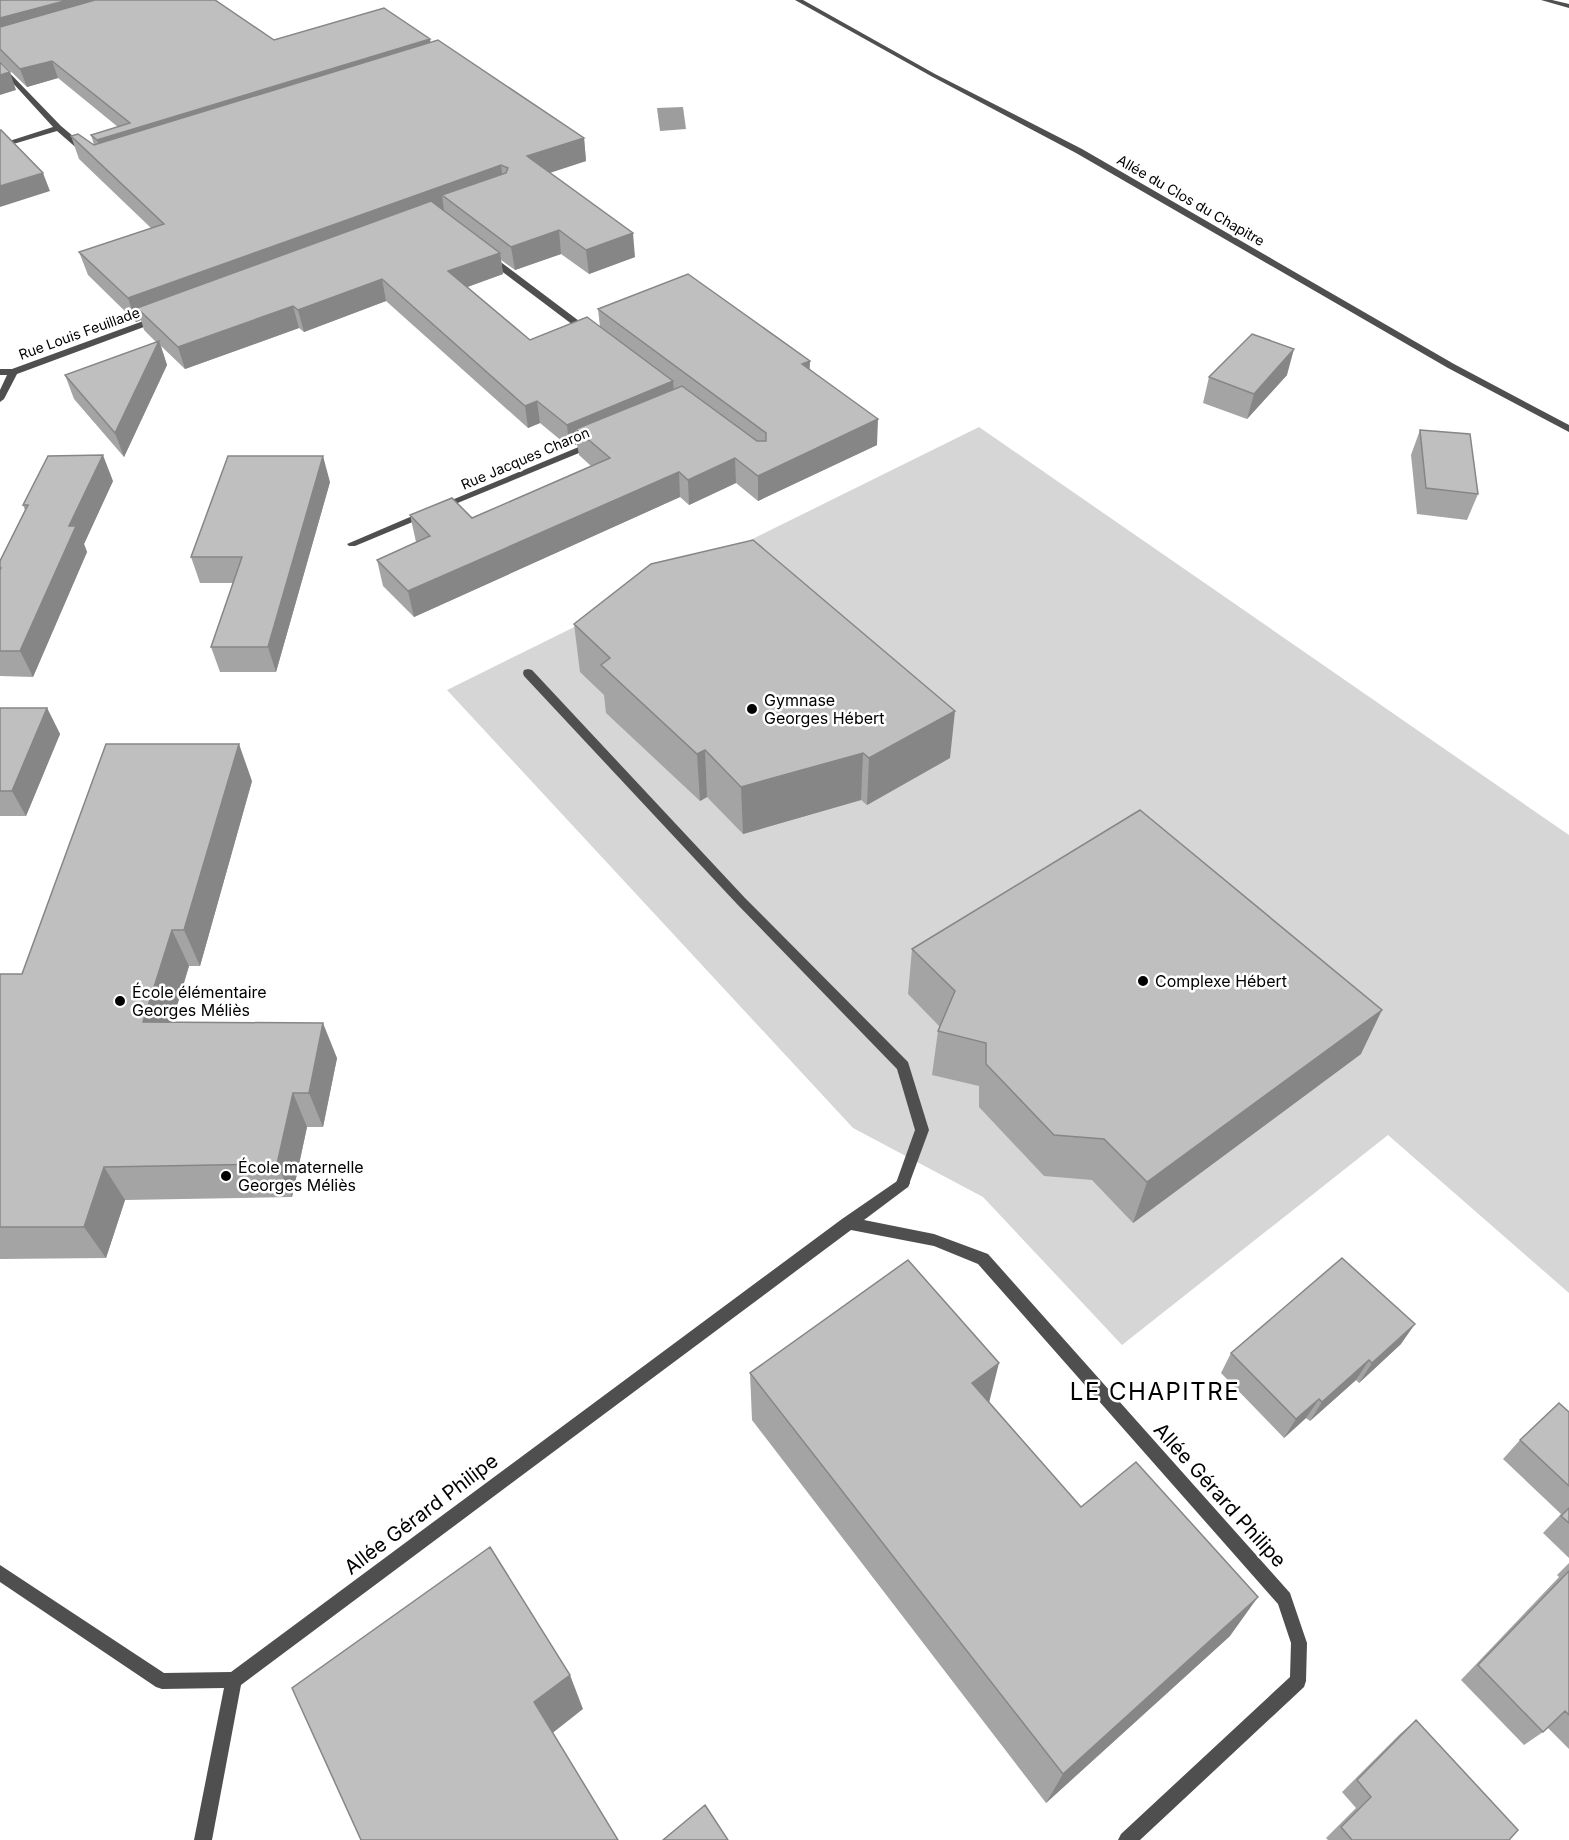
<svg xmlns="http://www.w3.org/2000/svg" width="1569" height="1840" font-family="Inter,sans-serif">
	<style>
		.green { fill: #d6d6d6 }
		.water { fill: #9d9d9d }
		.lines { fill: none; stroke-linecap: round; stroke-linejoin: round }
		.service { fill: #4f4f4f; fill-rule: evenodd }
		.minor { fill: #4f4f4f; fill-rule: evenodd }
		.wall { fill: #a4a4a4 }
		.shaded-wall { fill: #868686 }
		.building { fill: #bfbfbf; stroke: #868686; stroke-width: 1.5 }
		.poi-dot { fill: #000; stroke: #fff; stroke-width: 2 }
		.labels { text-anchor: middle; dominant-baseline: central; stroke-width: 5; stroke-linejoin: round; paint-order: stroke }
		.far-street-label { font-size: 14px; fill: #000; stroke: #fff }
		.poi-label { font-size: 16px; fill: #000; stroke: #fff; text-anchor: start }
		.near-street-label { font-size: 20px; fill: #000; stroke: #fff }
		.near-quarter-label { font-size: 24px; letter-spacing: 1.5px; fill: #000; stroke: #fff }
	</style>
	<rect width="100%" height="100%" fill="#fff"/>
	<path class="green" d="M 979,427 L 1569,835 L 1569,1293 L 1388,1135 L 1122,1345 L 983,1197 L 853,1128 L 447,690 Z"/>
	<path class="water" d="M 683,107 L 686,129 L 660,131 L 657,108 Z"/>
	<g class="lines">
		<path class="service" d="M 528,669 L 532,670 L 745,898 L 908,1062 L 929,1130 L 908,1187 L 903,1189 L 898,1187 L 896,1183 L 915,1130 L 897,1069 L 737,904 L 524,676 L 523,673 L 524,670 Z"/>
		<path class="minor" d="M 795,0 L 803,0 L 935,74 L 1082,149 L 1454,364 L 1569,425 L 1569,432 L 1448,368 L 1076,153 L 931,76 Z
			M 1541,0 L 1552,0 L 1569,4 L 1569,8 Z
			M 0,63 L 61,126 L 86,147 L 86,151 L 80,151 L 57,131 L 0,148 L 0,144 L 53,127 L 0,69 Z
			M 488,257 L 494,257 L 591,330 L 591,334 L 585,334 L 488,261 Z
			M 157,316 L 161,319 L 160,321 L 17,374 L 4,399 L 0,402 L 0,390 L 7,375 L 0,375 L 0,369 L 12,369 Z
			M 593,441 L 596,442 L 596,446 L 443,509 L 440,510 L 435,507 Z
			M 424,511 L 429,514 L 427,516 L 355,546 L 349,546 L 347,544 Z
			M 903,1177 L 908,1179 L 910,1183 L 908,1187 L 864,1220 L 934,1234 L 988,1254 L 1290,1593 L 1292,1599 L 1307,1643 L 1306,1681 L 1304,1687 L 1140,1840 L 1118,1840 L 1121,1834 L 1290,1677 L 1291,1643 L 1278,1604 L 978,1264 L 934,1246 L 851,1230 L 241,1685 L 212,1840 L 194,1840 L 224,1688 L 162,1689 L 156,1687 L 0,1582 L 0,1565 L 164,1673 L 231,1672 L 842,1219 Z"/>
	</g>
	<path class="wall" d="M 0,0 L 274,40 L 431,42 L 584,138 L 586,161 L 550,173 L 635,257 L 589,274 L 561,254 L 515,270 L 501,260 L 503,274 L 467,287 L 530,340 L 600,327 L 598,309 L 810,369 L 877,445 L 758,501 L 736,483 L 689,505 L 680,497 L 414,617 L 383,586 L 377,560 L 416,542 L 410,515 L 472,518 L 591,466 L 579,455 L 577,444 L 569,447 L 540,423 L 528,428 L 386,301 L 304,332 L 299,328 L 185,369 L 161,346 L 167,365 L 124,457 L 74,399 L 65,375 L 156,342 L 144,330 L 141,320 L 136,322 L 88,275 L 79,252 L 151,228 L 79,159 L 71,136 L 94,145 L 91,135 L 118,127 L 58,78 L 27,87 L 0,61 Z
		M 1287,375 L 1247,419 L 1203,403 L 1209,377 Z
		M 1420,430 L 1478,494 L 1467,520 L 1417,514 L 1411,455 Z
		M 113,481 L 84,544 L 87,552 L 33,677 L 0,676 L 0,561 L 25,510 L 23,505 Z
		M 330,482 L 276,672 L 220,672 L 211,647 L 233,583 L 200,583 L 191,557 Z
		M 574,624 L 950,758 L 867,805 L 861,800 L 743,834 L 707,797 L 700,801 L 606,713 L 604,695 L 580,672 Z
		M 0,708 L 47,708 L 60,734 L 26,816 L 0,816 Z
		M 252,781 L 200,966 L 189,966 L 172,1022 L 337,1058 L 323,1127 L 307,1127 L 292,1197 L 125,1200 L 106,1258 L 0,1259 L 0,974 L 22,974 Z
		M 912,949 L 1361,1054 L 1133,1223 L 1092,1180 L 1044,1176 L 979,1107 L 979,1086 L 932,1075 L 938,1031 L 940,1027 L 908,994 Z
		M 1401,1344 L 1359,1383 L 1356,1380 L 1310,1421 L 1306,1418 L 1284,1438 L 1221,1373 L 1231,1353 Z
		M 750,1373 L 989,1402 L 1081,1507 L 1230,1636 L 1046,1803 L 752,1420 Z
		M 1569,1412 L 1569,1558 L 1543,1533 L 1561,1514 L 1503,1459 L 1520,1440 Z
		M 1569,1563 L 1569,1749 L 1548,1728 L 1543,1732 L 1524,1745 L 1461,1680 L 1559,1577 L 1557,1575 Z
		M 1416,1720 L 1509,1840 L 1328,1840 L 1326,1838 L 1356,1808 L 1342,1792 L 1400,1734 Z"/>
	<path class="shaded-wall" d="M 68,0 L 137,0 L 0,38 L 0,18 Z
		M 430,39 L 433,56 L 103,158 L 97,140 Z
		M 52,61 L 58,78 L 27,87 L 20,69 Z
		M 10,72 L 16,90 L 0,95 L 0,75 Z
		M 584,138 L 586,161 L 530,179 L 527,156 Z
		M 501,165 L 504,188 L 442,195 L 444,210 L 147,318 L 137,308 L 141,320 L 136,322 L 128,298 Z
		M 43,173 L 50,191 L 0,207 L 0,186 Z
		M 559,230 L 561,254 L 515,270 L 511,247 Z
		M 633,233 L 635,257 L 589,274 L 586,250 Z
		M 500,253 L 503,274 L 451,293 L 448,271 Z
		M 382,279 L 386,301 L 304,332 L 298,310 Z
		M 293,306 L 299,328 L 185,369 L 178,347 Z
		M 159,341 L 167,365 L 124,457 L 115,433 Z
		M 1294,349 L 1287,375 L 1247,419 L 1254,394 Z
		M 810,361 L 809,386 L 802,364 Z
		M 673,381 L 675,403 L 576,429 L 577,444 L 569,447 L 567,425 Z
		M 537,401 L 540,423 L 528,428 L 525,406 Z
		M 878,419 L 877,445 L 758,501 L 758,476 Z
		M 103,455 L 113,481 L 84,544 L 87,552 L 33,677 L 20,651 L 69,526 Z
		M 323,456 L 330,482 L 276,672 L 268,647 Z
		M 735,458 L 736,483 L 689,505 L 688,480 Z
		M 679,472 L 680,497 L 414,617 L 408,591 Z
		M 47,708 L 60,734 L 26,816 L 12,791 Z
		M 955,711 L 950,758 L 867,805 L 869,758 Z
		M 239,744 L 252,781 L 200,966 L 184,930 Z
		M 705,750 L 707,797 L 700,801 L 697,754 Z
		M 863,753 L 861,800 L 743,834 L 741,787 Z
		M 172,930 L 189,966 L 162,1056 L 143,1022 Z
		M 1382,1010 L 1361,1054 L 1133,1223 L 1147,1182 Z
		M 323,1023 L 337,1058 L 323,1127 L 309,1093 Z
		M 293,1093 L 307,1127 L 292,1197 L 277,1164 Z
		M 104,1167 L 125,1200 L 106,1258 L 84,1227 Z
		M 1415,1324 L 1401,1344 L 1359,1383 L 1372,1363 Z
		M 1369,1360 L 1356,1380 L 1310,1421 L 1322,1402 Z
		M 999,1363 L 987,1411 L 972,1383 Z
		M 1319,1399 L 1306,1418 L 1284,1438 L 1296,1419 Z
		M 1258,1597 L 1230,1636 L 1046,1803 L 1063,1774 Z
		M 570,1675 L 583,1709 L 550,1735 L 534,1702 Z"/>
	<path class="building" d="M 0,0 L 68,0 L 0,18 Z
		M 95,0 L 215,0 L 274,40 L 384,8 L 430,39 L 97,140 L 91,135 L 130,123 L 52,61 L 20,69 L 0,49 L 0,27 Z
		M 438,40 L 584,138 L 527,156 L 633,233 L 586,250 L 559,230 L 511,247 L 442,195 L 506,173 L 508,168 L 501,165 L 128,298 L 79,252 L 164,224 L 71,136 L 78,134 L 94,145 Z
		M 0,62 L 10,72 L 0,75 Z
		M 0,130 L 1,130 L 43,173 L 0,186 Z
		M 431,201 L 500,253 L 448,271 L 530,340 L 587,317 L 673,381 L 567,425 L 537,401 L 525,406 L 382,279 L 298,310 L 293,306 L 178,347 L 137,308 Z
		M 688,274 L 810,361 L 802,364 L 878,419 L 758,476 L 735,458 L 688,480 L 679,472 L 408,591 L 377,560 L 430,536 L 410,515 L 452,498 L 472,518 L 610,458 L 576,429 L 682,386 L 757,441 L 766,441 L 766,433 L 598,309 Z
		M 1252,334 L 1294,349 L 1254,394 L 1209,377 Z
		M 159,341 L 115,433 L 65,375 Z
		M 1420,430 L 1470,434 L 1478,494 L 1426,488 Z
		M 103,455 L 69,526 L 76,526 L 20,651 L 0,651 L 0,570 L 1,568 L 0,568 L 0,561 L 28,505 L 23,505 L 48,456 Z
		M 228,456 L 323,456 L 268,647 L 211,647 L 242,557 L 191,557 Z
		M 753,540 L 955,711 L 869,758 L 863,753 L 741,787 L 705,750 L 697,754 L 601,665 L 610,658 L 574,624 L 651,564 Z
		M 0,708 L 47,708 L 12,791 L 0,791 Z
		M 106,744 L 239,744 L 184,930 L 172,930 L 143,1022 L 323,1023 L 309,1093 L 293,1093 L 277,1164 L 104,1167 L 84,1227 L 0,1227 L 0,974 L 22,974 Z
		M 1140,810 L 1382,1010 L 1147,1182 L 1104,1139 L 1054,1135 L 986,1064 L 986,1043 L 938,1031 L 955,991 L 912,949 Z
		M 1342,1258 L 1415,1324 L 1372,1363 L 1369,1360 L 1322,1402 L 1319,1399 L 1296,1419 L 1231,1353 Z
		M 908,1260 L 999,1363 L 972,1383 L 1081,1507 L 1136,1462 L 1258,1597 L 1063,1774 L 750,1373 Z
		M 1559,1403 L 1569,1412 L 1569,1486 L 1520,1440 Z
		M 1569,1508 L 1569,1523 L 1561,1516 Z
		M 490,1547 L 570,1675 L 534,1702 L 618,1840 L 361,1840 L 292,1688 Z
		M 1569,1571 L 1569,1715 L 1565,1711 L 1543,1732 L 1478,1665 Z
		M 1416,1720 L 1518,1830 L 1509,1840 L 1352,1840 L 1341,1827 L 1371,1797 L 1357,1780 Z
		M 705,1805 L 728,1840 L 663,1840 Z"/>
	<g class="poi-dot">
		<circle cx="752" cy="709" r="6"/>
		<circle cx="1143" cy="981" r="6"/>
		<circle cx="120" cy="1001" r="6"/>
		<circle cx="226" cy="1176" r="6"/>
	</g>
	<g class="labels">
		<g class="far-street-label">
			<text transform="translate(1191 200) rotate(30)">Allée du Clos du Chapitre</text>
			<text transform="translate(79 333) rotate(-20)">Rue Louis Feuillade</text>
			<text transform="translate(525 458) rotate(-23)">Rue Jacques Charon</text>
		</g>
		<g class="poi-label">
			<text x="764" y="700">Gymnase<tspan x="764" dy="18">Georges Hébert</tspan></text>
			<text x="1155" y="981">Complexe Hébert</text>
			<text x="132" y="992">École élémentaire<tspan x="132" dy="18">Georges Méliès</tspan></text>
			<text x="238" y="1167">École maternelle<tspan x="238" dy="18">Georges Méliès</tspan></text>
		</g>
		<g class="near-street-label">
			<text transform="translate(1220 1495) rotate(48)">Allée Gérard Philipe</text>
			<text transform="translate(421 1514) rotate(-37)">Allée Gérard Philipe</text>
		</g>
		<g class="near-quarter-label">
			<text x="1155" y="1391">LE CHAPITRE</text>
		</g>
	</g>
</svg>
